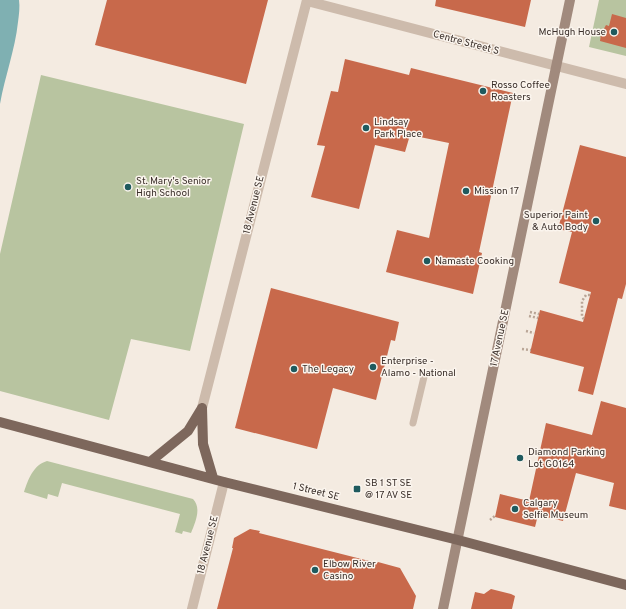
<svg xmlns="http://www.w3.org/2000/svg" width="626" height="609" font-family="Overpass,sans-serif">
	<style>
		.green { fill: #b8c4a0 }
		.water { fill: #7fb0b2 }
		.building { fill: #c8694b }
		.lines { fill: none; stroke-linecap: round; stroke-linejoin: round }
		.path { stroke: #b9a596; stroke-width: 2.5; stroke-dasharray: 2 2; stroke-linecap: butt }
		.service { stroke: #cdbbac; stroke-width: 7 }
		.minor { stroke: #cdbbac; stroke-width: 10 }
		.secondary { stroke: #a18a7d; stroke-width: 10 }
		.primary { stroke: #7d675c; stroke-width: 10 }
		.poi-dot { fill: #1f5a5e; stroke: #fbf5ee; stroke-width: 1.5 }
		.labels { text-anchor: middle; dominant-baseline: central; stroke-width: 3; stroke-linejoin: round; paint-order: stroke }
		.poi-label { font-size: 10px; fill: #3b302b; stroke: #fbf5ee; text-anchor: start }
		.street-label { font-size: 10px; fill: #3b302b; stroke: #fbf5ee }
	</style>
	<rect width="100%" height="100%" fill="#f4ebe1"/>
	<path class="green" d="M 599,0 L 626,0 L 626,56 L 589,47 Z
		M 41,75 L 244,124 L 190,351 L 131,339 L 109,420 L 0,391 L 0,254 Z
		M 47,461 L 193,499 C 202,508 195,523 191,533 L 183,531 L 182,534 L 175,532 L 180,514 L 62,483 L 58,497 L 48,494 L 47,499 L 24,492 C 28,480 33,465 47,461 Z"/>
	<path class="water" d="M 0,0 L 19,0 C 20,7 19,14 18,22 C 15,50 5,76 0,104 Z"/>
	<path class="building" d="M 107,0 L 268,0 L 246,84 L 95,45 Z
		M 436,0 L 531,0 L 525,27 L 435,6 Z
		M 612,14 L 626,18 L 626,48 L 600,41 L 601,34 L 606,25 L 609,26 Z
		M 345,59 L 409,75 L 411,68 L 513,93 L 479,252 L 482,253 L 473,294 L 386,272 L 397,230 L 429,238 L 449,143 L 410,135 L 405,152 L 375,145 L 359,209 L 311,197 L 325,146 L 317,145 L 331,91 L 338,92 Z
		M 580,145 L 626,157 L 626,284 L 622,299 L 618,298 L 593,395 L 578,391 L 584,367 L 530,353 L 540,310 L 583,322 L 591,292 L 559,283 L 572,232 L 558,229 Z
		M 271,288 L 399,322 L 395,341 L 391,340 L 376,400 L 333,388 L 317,449 L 235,428 Z
		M 601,401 L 626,408 L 626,510 L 609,506 L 614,483 L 576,473 L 563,521 L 538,515 L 535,527 L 495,517 L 500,494 L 529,501 L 546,423 L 592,435 Z
		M 250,529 L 260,531 L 259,533 L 377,563 L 378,562 L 400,568 L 416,596 L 413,609 L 217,609 L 233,548 L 232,548 L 234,538 Z
		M 491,589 L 511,594 L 515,596 L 512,609 L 471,609 L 475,592 L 484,594 Z"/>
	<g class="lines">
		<path class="path" d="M 550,216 L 561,219
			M 530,312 L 539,314
			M 529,316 L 538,318
			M 584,319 L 582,317 L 582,301 L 586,295 L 590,295
			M 526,331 L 534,333
			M 522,349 L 531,350
			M 490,520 L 496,515"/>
		<path class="service" d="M 413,423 L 424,377"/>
		<path class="minor" d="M 307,1 L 626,84
			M 202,408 L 307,0
			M 192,609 L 224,482"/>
		<path class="secondary" d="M 443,609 L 570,0"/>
		<path class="primary" d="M 202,408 L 203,444 L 213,478
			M 0,422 L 224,482 L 458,540 L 626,585
			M 150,462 L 188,431 L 202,408"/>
	</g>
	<g class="poi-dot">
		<circle cx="614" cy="32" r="4"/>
		<circle cx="483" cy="91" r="4"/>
		<circle cx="366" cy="128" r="4"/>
		<circle cx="128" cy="187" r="4"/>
		<circle cx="466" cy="191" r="4"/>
		<circle cx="596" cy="221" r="4"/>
		<circle cx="427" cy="261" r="4"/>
		<circle cx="373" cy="367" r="4"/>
		<circle cx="294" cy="369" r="4"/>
		<circle cx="520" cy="458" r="4"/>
		<rect x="353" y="485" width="8" height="8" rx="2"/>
		<circle cx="515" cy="509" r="4"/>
		<circle cx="315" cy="570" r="4"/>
	</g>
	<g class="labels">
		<g class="poi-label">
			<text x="606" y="32" text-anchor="end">McHugh House</text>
			<text x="491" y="85">Rosso Coffee<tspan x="491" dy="12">Roasters</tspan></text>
			<text x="374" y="122">Lindsay<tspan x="374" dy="12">Park Place</tspan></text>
			<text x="136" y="181">St. Mary's Senior<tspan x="136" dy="12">High School</tspan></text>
			<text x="474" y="191">Mission 17</text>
			<text x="588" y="215" text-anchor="end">Superior Paint<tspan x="588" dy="12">&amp; Auto Body</tspan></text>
			<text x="435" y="261">Namaste Cooking</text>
			<text x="381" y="361">Enterprise -<tspan x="381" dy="12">Alamo - National</tspan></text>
			<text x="302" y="369">The Legacy</text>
			<text x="528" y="452">Diamond Parking<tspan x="528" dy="12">Lot G0164</tspan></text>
			<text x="365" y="483">SB 1 ST SE<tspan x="365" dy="12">@ 17 AV SE</tspan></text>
			<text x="523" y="503">Calgary<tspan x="523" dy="12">Selfie Museum</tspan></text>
			<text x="323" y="564">Elbow River<tspan x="323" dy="12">Casino</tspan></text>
		</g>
		<g class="street-label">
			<text transform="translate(466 43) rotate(15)">Centre Street S</text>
			<text transform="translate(254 205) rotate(-76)">18 Avenue SE</text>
			<text transform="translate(500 338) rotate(-78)">17 Avenue SE</text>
			<text transform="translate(316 492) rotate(14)">1 Street SE</text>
			<text transform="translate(208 545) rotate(-76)">18 Avenue SE</text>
		</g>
	</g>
</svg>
